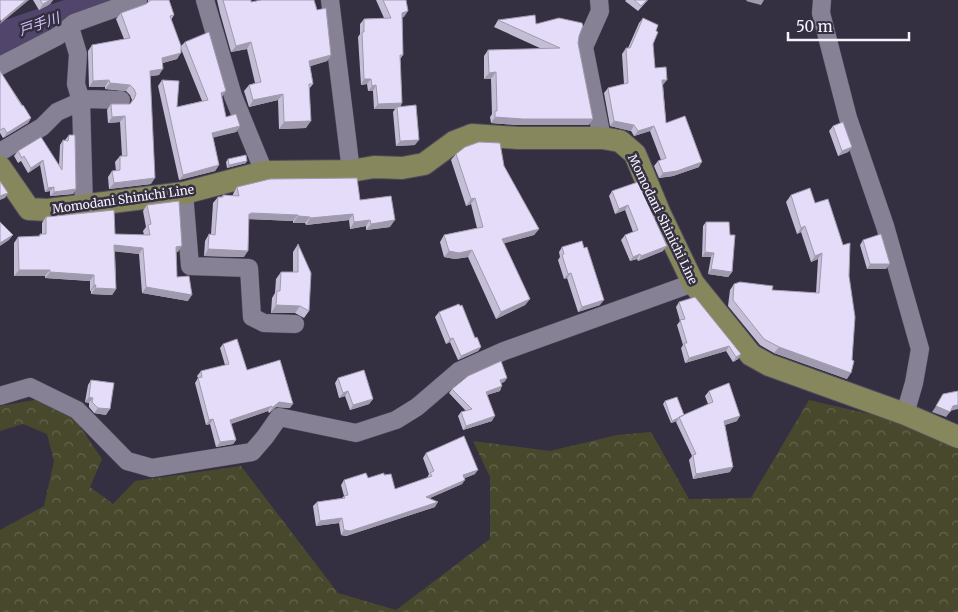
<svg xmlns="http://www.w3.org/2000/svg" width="958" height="612" font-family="Merriweather,'Noto Sans JP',serif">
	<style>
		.forest { fill: url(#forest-crowns) }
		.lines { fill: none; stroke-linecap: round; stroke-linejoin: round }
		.river { stroke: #52456c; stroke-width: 29 }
		.minor-casing { stroke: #504c5b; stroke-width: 19 }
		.major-casing { stroke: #504c5b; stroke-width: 24 }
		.minor { stroke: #878196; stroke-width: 18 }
		.major { stroke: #87875e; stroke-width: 22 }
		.wall { fill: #c4bdd6 }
		.shaded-wall { fill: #a09aae }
		.building { fill: #e4dcf9; stroke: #a09aae }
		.labels { text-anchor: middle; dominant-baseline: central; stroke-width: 5; stroke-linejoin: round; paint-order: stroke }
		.street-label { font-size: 12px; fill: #f6f2fe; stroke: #342f41 }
		.water-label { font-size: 14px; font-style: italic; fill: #d8c7fe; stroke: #342f41 }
	</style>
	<defs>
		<pattern id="forest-crowns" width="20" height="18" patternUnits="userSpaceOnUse" patternTransform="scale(1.25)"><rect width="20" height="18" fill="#48492c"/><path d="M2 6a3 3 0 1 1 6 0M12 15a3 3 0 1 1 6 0" fill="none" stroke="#63644c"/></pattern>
	</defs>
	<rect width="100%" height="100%" fill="#342f41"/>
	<path class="forest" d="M 40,399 L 74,418 L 102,459 L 90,487 L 113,504 L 135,481 L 241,466 L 338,593 L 396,610 L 490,539 L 490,477 L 473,441 L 550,451 L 617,435 L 651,432 L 689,499 L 751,498 L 809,400 L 913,424 L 958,445 L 958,612 L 0,612 L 0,530 L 44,506 L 54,461 L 47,434 L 23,424 L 0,431 L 0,406 Z"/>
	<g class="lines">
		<path class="river" d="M 0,41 L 6,35 L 109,0"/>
		<g class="minor-casing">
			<path id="minor" d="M 205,0 L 233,96 L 264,172
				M 330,0 L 351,171
				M 599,0 L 600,11 L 584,47 L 602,138
				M 822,0 L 821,13 L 848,118 L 885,226 L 920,349 L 914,383 L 905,414
				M 70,27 L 78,54 L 76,84 L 81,101 L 84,207
				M 0,66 L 58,36 L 74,23 L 138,0
				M 0,152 L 42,127 L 57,112 L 86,99 L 121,100
				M 184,193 L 190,266 L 249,268 L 252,317 L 264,323 L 295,324
				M 0,396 L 30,387 L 77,410 L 127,461 L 152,468 L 252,452 L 265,437 L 279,417 L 356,433 L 396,420 L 417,407 L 459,371 L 504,351 L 693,283"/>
		</g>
		<g class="major-casing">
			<path id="major" d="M 0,167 L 29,209 L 48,210 L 184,193 L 264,172 L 351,171 L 374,167 L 402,168 L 424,164 L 454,142 L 472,135 L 518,138 L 602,138 L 620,141 L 635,154 L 660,214 L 693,283 L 751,355 L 769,365 L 905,414 L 958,437"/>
		</g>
		<use href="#minor" class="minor"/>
		<use href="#major" class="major"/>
	</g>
	<path class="wall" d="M 33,0 L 53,0 L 50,4 L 39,10 Z
		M 148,0 L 169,0 L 174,15 L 171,20 L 181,46 L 185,42 L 222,97 L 221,97 L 226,117 L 240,126 L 236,132 L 213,137 L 219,165 L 215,171 L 179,180 L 158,86 L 162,80 L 177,107 L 202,101 L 181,49 L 177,59 L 163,63 L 159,75 L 150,76 L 151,184 L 109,189 L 108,177 L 112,171 L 116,171 L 115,162 L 120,156 L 122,156 L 120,122 L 108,123 L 107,110 L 111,104 L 130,104 L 132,100 L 130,95 L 126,91 L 105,89 L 105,87 L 89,87 L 88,51 L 92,45 L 124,39 L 116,19 L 121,13 L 146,4 L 148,2 Z
		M 217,0 L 251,0 L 251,2 L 317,10 L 331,55 L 327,61 L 310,66 L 313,84 L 309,89 L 306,128 L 279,129 L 278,100 L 249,107 L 244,91 L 249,85 L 255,83 L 247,49 L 231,52 L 220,13 Z
		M 376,0 L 406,0 L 404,17 L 402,17 L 403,55 L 400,59 L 402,103 L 400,107 L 415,145 L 396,146 L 393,112 L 395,109 L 374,109 L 373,91 L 368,91 L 367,84 L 361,85 L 358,37 L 360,34 L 360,24 L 364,19 L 384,18 Z
		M 626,0 L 648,0 L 638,11 L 625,1 Z
		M 643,18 L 656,31 L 653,44 L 655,68 L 663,85 L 666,123 L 699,167 L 673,176 L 659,178 L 654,166 L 658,161 L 661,160 L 650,131 L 634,136 L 631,131 L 610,126 L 604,93 L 608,88 L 624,84 L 622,54 L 626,48 L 628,48 L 639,23 Z
		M 498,20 L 536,24 L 579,36 L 578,43 L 589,125 L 518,125 L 491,123 L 490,117 L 492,114 L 491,79 L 484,79 L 484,56 L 488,50 L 542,49 L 494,27 Z
		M 0,71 L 31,118 L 28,123 L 3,138 L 0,133 Z
		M 833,126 L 852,147 L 848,152 L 838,156 L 829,131 Z
		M 69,135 L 76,189 L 73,194 L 50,196 L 50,191 L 45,192 L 40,165 L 28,173 L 21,161 L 18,163 L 14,156 L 18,151 L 59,166 L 60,145 L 63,140 L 65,140 Z
		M 456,154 L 504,166 L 539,229 L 534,235 L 504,243 L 530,299 L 525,305 L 496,319 L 468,257 L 455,259 L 444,257 L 440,242 L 444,235 L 477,228 L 471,204 L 466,206 L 451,160 Z
		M 228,159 L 246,163 L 227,168 L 226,162 Z
		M 638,182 L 663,251 L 638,261 L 637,259 L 630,261 L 621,240 L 625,235 L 633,232 L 625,210 L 615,214 L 609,196 L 612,191 Z
		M 237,187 L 360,200 L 390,227 L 366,230 L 366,226 L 350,229 L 349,220 L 306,225 L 305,223 L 293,223 L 293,221 L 248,219 L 244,257 L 204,256 L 205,241 L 209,234 L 211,234 L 213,203 L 218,197 L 221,197 L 223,195 L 233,195 L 233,194 Z
		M 791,195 L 815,203 L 849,276 L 847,379 L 774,353 L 760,345 L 728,306 L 730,290 L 734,284 L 772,290 L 816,293 L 818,259 L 811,262 L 801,232 L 797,234 L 786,202 Z
		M 147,205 L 178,252 L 176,252 L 177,277 L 188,301 L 142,293 L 139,254 L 115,251 L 116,289 L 112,295 L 91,294 L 91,291 L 90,291 L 90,281 L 45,278 L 45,276 L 14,276 L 14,243 L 18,237 L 39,236 L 40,234 L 42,234 L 42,223 L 46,217 L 115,234 L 144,235 L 143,231 L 146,227 L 143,211 Z
		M 706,222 L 732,272 L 728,277 L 708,274 L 711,257 L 702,257 L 703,226 Z
		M 863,240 L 886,269 L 867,269 L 860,245 Z
		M 298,244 L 309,311 L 304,318 L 295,313 L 271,313 L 272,298 L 275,293 L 276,279 L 281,272 L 293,272 L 293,252 Z
		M 562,247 L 600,305 L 578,312 L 567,278 L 564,279 L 558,260 L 560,257 L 559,252 Z
		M 679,302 L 741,354 L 738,359 L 733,362 L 726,351 L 685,363 L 681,348 L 683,345 L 677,325 L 680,321 L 676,307 Z
		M 439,312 L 475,338 L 481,347 L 478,351 L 458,360 L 450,342 L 446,344 L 435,317 Z
		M 223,344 L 247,370 L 290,408 L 276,407 L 269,413 L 268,411 L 231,424 L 236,440 L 233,444 L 216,447 L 210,424 L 206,425 L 195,383 L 198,378 L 197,376 L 201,371 L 225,365 L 220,348 Z
		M 338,378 L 373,399 L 369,404 L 350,410 L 345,396 L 339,398 L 335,383 Z
		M 507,378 L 504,382 L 501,383 L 500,391 L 487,395 L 492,421 L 463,430 L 458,416 L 461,412 L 466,411 L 449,393 L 452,389 Z
		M 91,380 L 106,415 L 94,413 L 89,407 L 89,403 L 85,402 L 88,385 Z
		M 709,391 L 737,421 L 725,425 L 730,472 L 693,479 L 689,460 L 692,456 L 676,422 L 677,421 L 671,423 L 663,404 L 665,401 L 684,415 L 708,404 L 705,396 Z
		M 426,453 L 475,474 L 465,478 L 462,484 L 430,498 L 435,507 L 346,536 L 341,535 L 339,523 L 316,526 L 313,506 L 317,502 L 342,498 L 344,496 L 341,485 L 344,480 L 368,478 L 384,475 L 395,489 L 427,478 L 429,474 L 423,458 Z"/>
	<path class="shaded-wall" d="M 26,0 L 29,0 L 0,24 L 1,21 Z
		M 50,0 L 53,0 L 50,4 L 39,10 L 43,4 Z
		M 747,0 L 764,0 L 761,5 L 746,1 Z
		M 408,11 L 404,17 L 398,18 L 402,13 Z
		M 251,42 L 247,49 L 231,52 L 236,46 Z
		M 181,53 L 177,59 L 158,64 L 162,58 Z
		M 331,55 L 327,61 L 305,68 L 309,61 Z
		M 163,69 L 159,75 L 146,77 L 150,71 Z
		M 496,72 L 491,79 L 484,79 L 489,73 Z
		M 364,79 L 371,79 L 367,84 L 361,85 Z
		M 109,80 L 105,87 L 89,87 L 93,81 Z
		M 662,80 L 667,80 L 663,85 L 658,86 Z
		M 110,83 L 130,85 L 126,91 L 105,89 Z
		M 376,85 L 373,91 L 368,91 L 372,86 Z
		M 226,91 L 222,97 L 216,99 L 221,93 Z
		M 283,94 L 278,100 L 249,107 L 253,100 Z
		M 402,103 L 399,109 L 397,107 L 395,109 L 374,109 L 378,104 Z
		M 125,116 L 120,122 L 108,123 L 112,117 Z
		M 495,117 L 593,119 L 589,125 L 518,125 L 491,123 Z
		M 31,118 L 28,123 L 3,138 L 7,133 Z
		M 311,121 L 306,128 L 279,129 L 284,122 Z
		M 614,121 L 634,125 L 631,131 L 610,126 Z
		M 240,126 L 236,132 L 208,139 L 212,133 Z
		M 654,126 L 650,131 L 634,136 L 638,131 Z
		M 419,140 L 415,145 L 396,146 L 400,141 Z
		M 852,147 L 848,152 L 838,156 L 842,151 Z
		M 43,160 L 40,165 L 28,173 L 31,168 Z
		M 247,161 L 246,163 L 227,168 L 229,165 Z
		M 702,162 L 699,167 L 673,176 L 659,178 L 663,173 Z
		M 219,165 L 215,171 L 179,180 L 183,175 Z
		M 155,178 L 151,184 L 109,189 L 114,183 Z
		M 54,187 L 50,191 L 45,192 L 48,188 Z
		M 76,189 L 73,194 L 50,196 L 54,192 Z
		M 8,193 L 5,198 L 0,200 L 0,196 Z
		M 475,198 L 471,204 L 466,206 L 471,199 Z
		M 628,205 L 625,210 L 615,214 L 619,209 Z
		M 251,213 L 298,215 L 293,221 L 247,219 L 249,214 Z
		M 353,214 L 349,220 L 306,225 L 310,218 Z
		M 298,216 L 310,217 L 305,223 L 293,223 Z
		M 370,220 L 366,226 L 350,229 L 354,222 Z
		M 395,220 L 390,227 L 366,230 L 371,224 Z
		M 805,226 L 801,232 L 797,234 L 801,228 Z
		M 539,229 L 534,235 L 498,245 L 502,239 Z
		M 13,235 L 9,240 L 0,246 L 0,243 Z
		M 114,245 L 143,248 L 139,254 L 110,251 Z
		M 182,246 L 178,252 L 171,253 L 176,247 Z
		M 667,246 L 663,251 L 638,261 L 641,256 Z
		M 208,249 L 248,251 L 244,257 L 204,256 Z
		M 472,250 L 468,257 L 455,259 L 444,257 L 449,251 Z
		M 705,252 L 714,253 L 711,257 L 702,257 Z
		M 822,253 L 818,259 L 811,262 L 815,256 Z
		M 640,254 L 637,259 L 630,261 L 633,257 Z
		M 870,264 L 890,264 L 886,269 L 867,269 Z
		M 711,269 L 732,272 L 728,277 L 708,274 Z
		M 19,270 L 50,270 L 45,276 L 14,276 Z
		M 50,272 L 94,275 L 90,281 L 45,278 Z
		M 571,273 L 567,278 L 564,279 L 568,274 Z
		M 94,285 L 96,285 L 91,291 L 90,291 Z
		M 146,287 L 192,295 L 188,301 L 142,293 Z
		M 95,288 L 116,289 L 112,295 L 91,294 Z
		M 530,299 L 525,305 L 496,319 L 501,312 Z
		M 604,300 L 600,305 L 578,312 L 582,307 Z
		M 276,305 L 300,306 L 295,313 L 271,313 Z
		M 453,338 L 450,342 L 446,344 L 450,339 Z
		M 729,346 L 726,351 L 685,363 L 689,358 Z
		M 481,347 L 478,351 L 458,360 L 461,356 Z
		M 779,347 L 851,373 L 847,379 L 774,353 Z
		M 741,354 L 738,359 L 733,362 L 736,357 Z
		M 507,378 L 504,382 L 497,384 L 500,380 Z
		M 502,386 L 500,391 L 483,396 L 486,392 Z
		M 348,391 L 345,396 L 339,398 L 343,393 Z
		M 89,397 L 93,398 L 89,403 L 85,402 Z
		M 373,399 L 369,404 L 350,410 L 353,405 Z
		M 279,402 L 293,404 L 290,408 L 276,407 L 269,413 L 272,408 Z
		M 958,405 L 958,409 L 950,411 L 953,406 Z
		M 272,406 L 268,411 L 227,425 L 230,420 Z
		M 936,406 L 950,412 L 946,417 L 932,412 Z
		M 98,408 L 110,409 L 106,415 L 94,413 Z
		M 495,416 L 492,421 L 463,430 L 466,426 Z
		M 740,416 L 737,421 L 721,426 L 724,421 Z
		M 679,418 L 677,421 L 671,423 L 672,421 Z
		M 213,419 L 210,424 L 206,425 L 209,420 Z
		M 236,440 L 233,444 L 216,447 L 220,442 Z
		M 733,467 L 730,472 L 693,479 L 696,474 Z
		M 478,470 L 475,474 L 460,480 L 463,475 Z
		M 465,480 L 462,484 L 423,501 L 426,497 Z
		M 438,502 L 435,507 L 346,536 L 341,535 L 344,530 Z
		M 342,518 L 339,523 L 316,526 L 320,521 Z"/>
	<path class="building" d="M 0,0 L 26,0 L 1,21 L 0,19 Z
		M 40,0 L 50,0 L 43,4 Z
		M 151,0 L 169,0 L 174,15 L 170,16 L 181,46 L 181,53 L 162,58 L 163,69 L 150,71 L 155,178 L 114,183 L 112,171 L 120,170 L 120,156 L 127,156 L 125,116 L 112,117 L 111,104 L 130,104 L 134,99 L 136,94 L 134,89 L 130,85 L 110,83 L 109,80 L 93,81 L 92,45 L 130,38 L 121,13 L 146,4 Z
		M 223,0 L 251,0 L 251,2 L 261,0 L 314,0 L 317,10 L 326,8 L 331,55 L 309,61 L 313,84 L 309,84 L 311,121 L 284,122 L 283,94 L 253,100 L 249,85 L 261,82 L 251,42 L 236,46 Z
		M 383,0 L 406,0 L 408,11 L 402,13 L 403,55 L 400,55 L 402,103 L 378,104 L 376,85 L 372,86 L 371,79 L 364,79 L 362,32 L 364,32 L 364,19 L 391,18 Z
		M 634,0 L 647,0 L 641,6 Z
		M 535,15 L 536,24 L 559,18 L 582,23 L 583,26 L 579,36 L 578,43 L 593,119 L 523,119 L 495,117 L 495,111 L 497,111 L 496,72 L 489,73 L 488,50 L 560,48 L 498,20 Z
		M 643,18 L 658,25 L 656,31 L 658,32 L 653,44 L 655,68 L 666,67 L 667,80 L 662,80 L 666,123 L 685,116 L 702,162 L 677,171 L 663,173 L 658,161 L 666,158 L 654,126 L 638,131 L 634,125 L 614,121 L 608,88 L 628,83 L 626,48 L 630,48 Z
		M 209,32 L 226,91 L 221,93 L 226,117 L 236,114 L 240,126 L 212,133 L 219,165 L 183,175 L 162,80 L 179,81 L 177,107 L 208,100 L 185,42 Z
		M 0,71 L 22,106 L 23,105 L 31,118 L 7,133 L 4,128 L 0,130 Z
		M 416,105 L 419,140 L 400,141 L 397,107 Z
		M 843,122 L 852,147 L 842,151 L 833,126 Z
		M 69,135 L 75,135 L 76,189 L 54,192 L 54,187 L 48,188 L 43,160 L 31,168 L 24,156 L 22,158 L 18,151 L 41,137 L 62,170 L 63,140 L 68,141 Z
		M 479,142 L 500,143 L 504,166 L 539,229 L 502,239 L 530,299 L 501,312 L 472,250 L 459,253 L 449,251 L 444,235 L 483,227 L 475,198 L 471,199 L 456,154 L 465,147 Z
		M 246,155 L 247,161 L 229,165 L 228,159 Z
		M 357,178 L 360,200 L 391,196 L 395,220 L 371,224 L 370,220 L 354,222 L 353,214 L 310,218 L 310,217 L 298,216 L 298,215 L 251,213 L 251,214 L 249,214 L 248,251 L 208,249 L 209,234 L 215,235 L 218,197 L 223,197 L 223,195 L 239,196 L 237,187 L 270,179 Z
		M 0,181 L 8,193 L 0,196 Z
		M 638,182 L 667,246 L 641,256 L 640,254 L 633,257 L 625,235 L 638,230 L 628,205 L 619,209 L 612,191 Z
		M 810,188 L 815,203 L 828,199 L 843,245 L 850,243 L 849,276 L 855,317 L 852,360 L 854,361 L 851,373 L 779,347 L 764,339 L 733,300 L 734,284 L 740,282 L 773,286 L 772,290 L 819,293 L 822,253 L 815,256 L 805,226 L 801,228 L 791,195 Z
		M 179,201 L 182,246 L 176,247 L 177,277 L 189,276 L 192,295 L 146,287 L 143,248 L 114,245 L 116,289 L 95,288 L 96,285 L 94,285 L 94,275 L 50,272 L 50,270 L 19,270 L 18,237 L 40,236 L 40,234 L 46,234 L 46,217 L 114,210 L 115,234 L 150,235 L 148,225 L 151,224 L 147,205 Z
		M 0,222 L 13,235 L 0,243 Z
		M 706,222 L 729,222 L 730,235 L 735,235 L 732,272 L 711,269 L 714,253 L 705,252 Z
		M 881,234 L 890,264 L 870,264 L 863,240 Z
		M 582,241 L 584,248 L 587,247 L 604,300 L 582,307 L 571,273 L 568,274 L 562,255 L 564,254 L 562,247 Z
		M 298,244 L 311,273 L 309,311 L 300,306 L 276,305 L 277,291 L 280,291 L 281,272 L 298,272 Z
		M 695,297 L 741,354 L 736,357 L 729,346 L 689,358 L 684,343 L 687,343 L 680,320 L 685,319 L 679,302 Z
		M 459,304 L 460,306 L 462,305 L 475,338 L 477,337 L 481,347 L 461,356 L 453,338 L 450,339 L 439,312 Z
		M 237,339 L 247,370 L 280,360 L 293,404 L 279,402 L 272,408 L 272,406 L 230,420 L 236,440 L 220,442 L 213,419 L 209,420 L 198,378 L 202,377 L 201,371 L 229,364 L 223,344 Z
		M 501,361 L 507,378 L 500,380 L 502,386 L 486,392 L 495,416 L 466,426 L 461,412 L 472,409 L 452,389 L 468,376 Z
		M 364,370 L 373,399 L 353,405 L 348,391 L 343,393 L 338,378 Z
		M 91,380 L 114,383 L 110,409 L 98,408 L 92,402 L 93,398 L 89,397 Z
		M 729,383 L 740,416 L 724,421 L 733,467 L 696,474 L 693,455 L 696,454 L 679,417 L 713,402 L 709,391 Z
		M 958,391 L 958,405 L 953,406 L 950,412 L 936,406 L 943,394 Z
		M 677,397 L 684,415 L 672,421 L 665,401 Z
		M 464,436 L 478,470 L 463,475 L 465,480 L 426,497 L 438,502 L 350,531 L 344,530 L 342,518 L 320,521 L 317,502 L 345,498 L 344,496 L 348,495 L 344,480 L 366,473 L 368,478 L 384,473 L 384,475 L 391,474 L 395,489 L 432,476 L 430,473 L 434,471 L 426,453 Z"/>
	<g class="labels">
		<g class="street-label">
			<text transform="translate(123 199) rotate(-8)">Momodani Shinichi Line</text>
			<text transform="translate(663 219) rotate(64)">Momodani Shinichi Line</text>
		</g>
		<g class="water-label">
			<text transform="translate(39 24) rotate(-19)">戸手川</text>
		</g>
	</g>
	<path d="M788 32v8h121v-8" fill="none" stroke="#f6f2fe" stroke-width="2.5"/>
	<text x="796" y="32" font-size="15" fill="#f6f2fe" stroke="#342f41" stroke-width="4" paint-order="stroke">50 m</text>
</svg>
